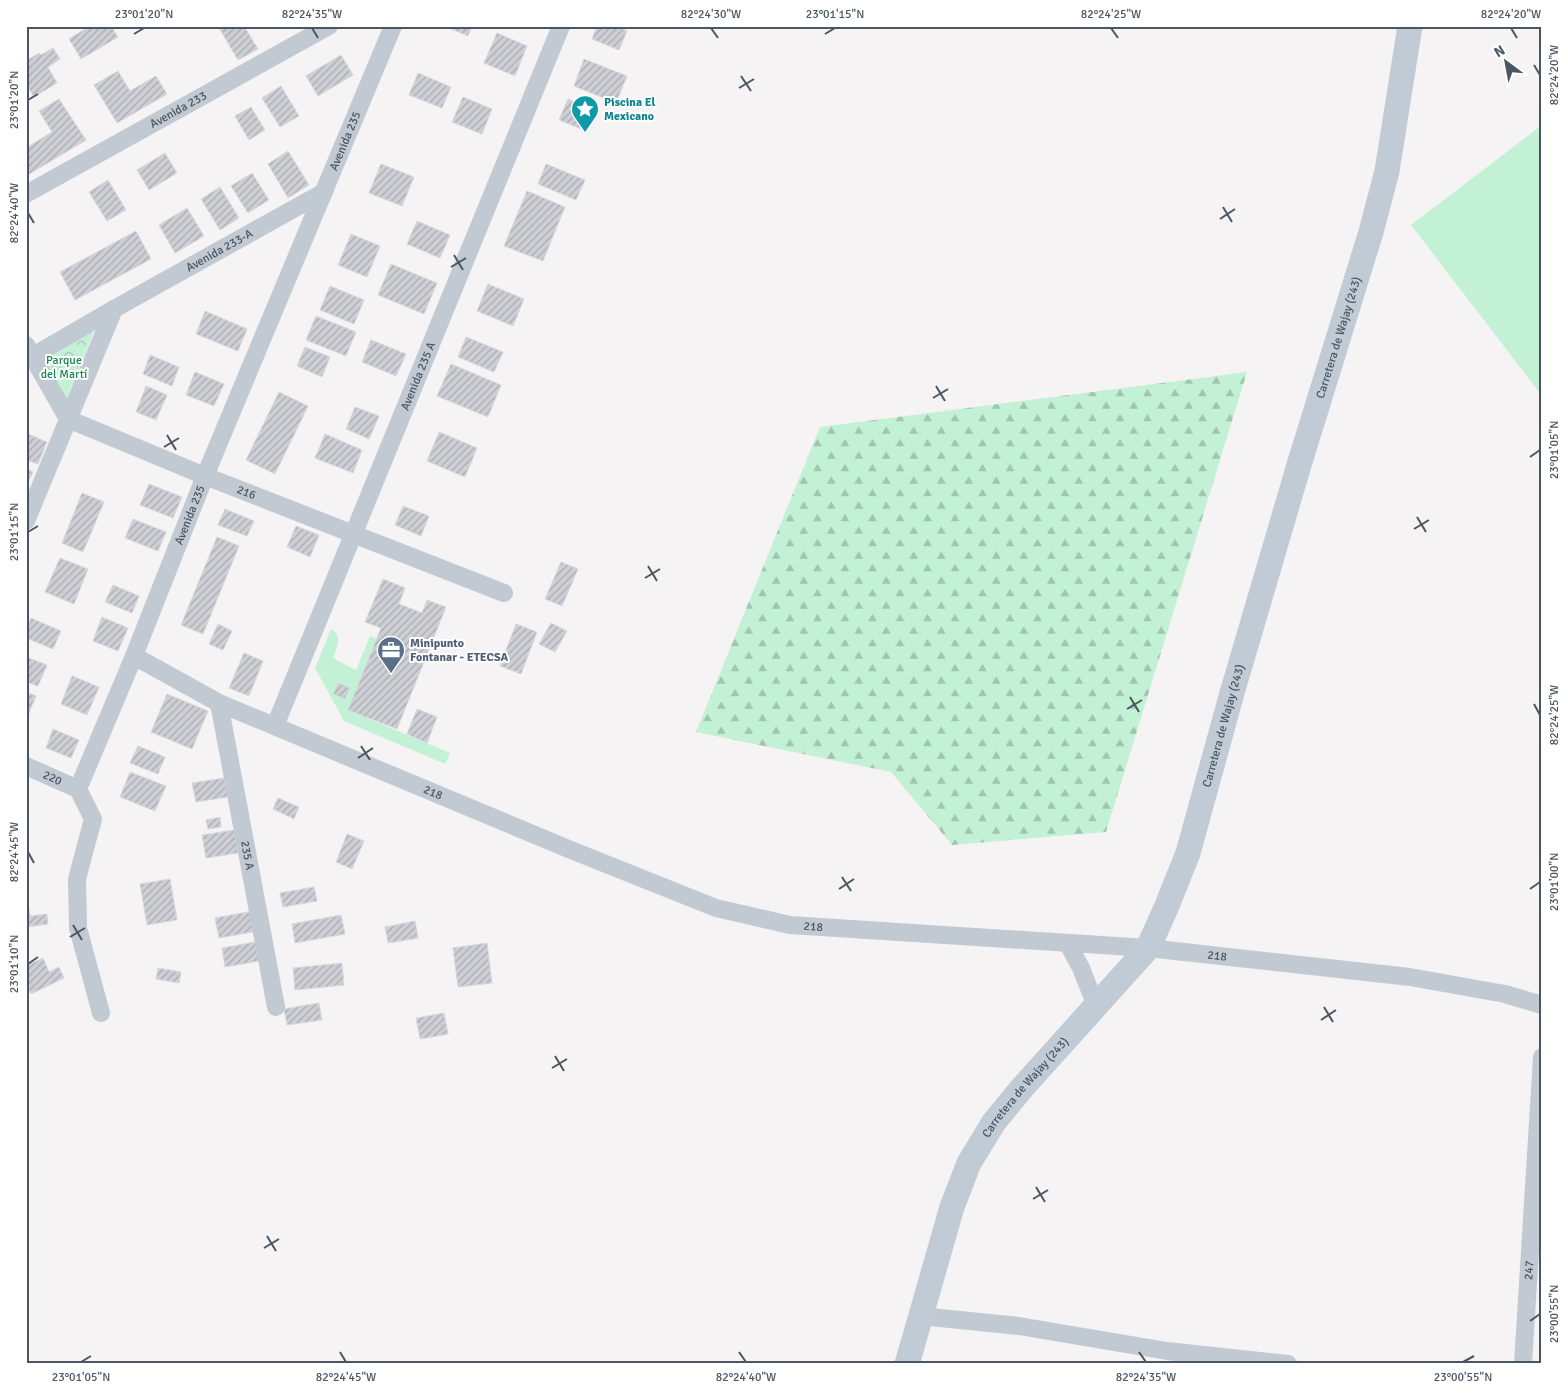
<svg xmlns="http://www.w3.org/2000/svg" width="1568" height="1390" font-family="Signika,sans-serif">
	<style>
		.green { fill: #c3f1d5 }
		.forest { fill: url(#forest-firs) }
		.park { fill: url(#park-crowns) }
		.building { fill: url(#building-hatch); stroke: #d7d9de }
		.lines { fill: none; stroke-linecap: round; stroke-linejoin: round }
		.minor { stroke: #c1cad2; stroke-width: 18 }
		.secondary { stroke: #c1cbd6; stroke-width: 25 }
		.ticks { fill: none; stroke: #4a5661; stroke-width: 2 }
		.labels { text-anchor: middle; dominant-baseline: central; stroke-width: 4; stroke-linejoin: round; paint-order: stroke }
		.culture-label { font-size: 12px; font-weight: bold; fill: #0d838f; stroke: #fff; text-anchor: start }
		.street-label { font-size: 12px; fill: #4a5661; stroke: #fff }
		.park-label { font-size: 12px; fill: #17864f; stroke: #fff }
		.service-label { font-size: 12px; font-weight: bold; fill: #4e5e75; stroke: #fff; text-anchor: start }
		.neatline { fill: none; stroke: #4a5661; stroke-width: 2 }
		.ticks-label { font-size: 12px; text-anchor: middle; fill: #4a5661 }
	</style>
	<defs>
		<pattern id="forest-firs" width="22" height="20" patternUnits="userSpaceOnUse" patternTransform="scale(1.25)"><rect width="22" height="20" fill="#c3f1d5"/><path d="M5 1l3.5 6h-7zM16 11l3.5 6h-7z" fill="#a0c6b0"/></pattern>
		<pattern id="park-crowns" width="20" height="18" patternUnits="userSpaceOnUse" patternTransform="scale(1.25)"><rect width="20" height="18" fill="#c3f1d5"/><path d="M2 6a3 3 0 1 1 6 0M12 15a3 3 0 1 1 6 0" fill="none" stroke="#a0c6b0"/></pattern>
		<pattern id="building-hatch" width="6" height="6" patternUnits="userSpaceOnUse" patternTransform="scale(1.25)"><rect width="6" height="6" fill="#cdcfd5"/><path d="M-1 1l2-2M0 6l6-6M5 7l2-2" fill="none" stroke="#a8abb0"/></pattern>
	</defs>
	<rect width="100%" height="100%" fill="#f5f3f3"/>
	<path class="green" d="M 1542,125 L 1542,396 L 1411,225 Z
		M 331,629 C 343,636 337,647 333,658 L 356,670 L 370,636 L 377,638 L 348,710 L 450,753 L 445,764 L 344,721 L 315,668 Z"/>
	<path class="forest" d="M 1247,372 L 1106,832 L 952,845 L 891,772 L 696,732 L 820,427 Z"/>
	<path class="park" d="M 94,331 L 66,400 L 43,360 Z"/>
	<path class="building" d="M 90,26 L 111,26 L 118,37 L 81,59 L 69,39 Z
		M 218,26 L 244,26 L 258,49 L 238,60 Z
		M 444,26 L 472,26 L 468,36 Z
		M 597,26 L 617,26 L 627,31 L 619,50 L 592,39 Z
		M 497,33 L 527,46 L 515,76 L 484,63 Z
		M 53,48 L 60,59 L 48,67 L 57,83 L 34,97 L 26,84 L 26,61 L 39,53 L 41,55 Z
		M 341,55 L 353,75 L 318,96 L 306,76 Z
		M 584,59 L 627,76 L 616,103 L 574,86 Z
		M 118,71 L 130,91 L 156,76 L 167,94 L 117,123 L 94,85 Z
		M 418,73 L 451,87 L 442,108 L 409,95 Z
		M 281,86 L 299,116 L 280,127 L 262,98 Z
		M 463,97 L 492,109 L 482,134 L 452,122 Z
		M 59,99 L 86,140 L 26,176 L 26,148 L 52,132 L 39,111 Z
		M 568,99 L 593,110 L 584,130 L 559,120 Z
		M 251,107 L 265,130 L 249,140 L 235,116 Z
		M 288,151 L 309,185 L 288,198 L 268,164 Z
		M 165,153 L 177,173 L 149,190 L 137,170 Z
		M 381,164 L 414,177 L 402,206 L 369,193 Z
		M 546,164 L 585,180 L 576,200 L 538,184 Z
		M 252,173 L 269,200 L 248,213 L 231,186 Z
		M 108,180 L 126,210 L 107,221 L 89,192 Z
		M 220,187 L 239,218 L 220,230 L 201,199 Z
		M 527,191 L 565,207 L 543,261 L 504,246 Z
		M 187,208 L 204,236 L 175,253 L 159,225 Z
		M 417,221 L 450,235 L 440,258 L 407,244 Z
		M 136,231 L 151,259 L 75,300 L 60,272 Z
		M 351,234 L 380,246 L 367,277 L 338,265 Z
		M 391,264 L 437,283 L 424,314 L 378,295 Z
		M 488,284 L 524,299 L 513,326 L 477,311 Z
		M 330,286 L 364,300 L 354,324 L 320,310 Z
		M 205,311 L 247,329 L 238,351 L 196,334 Z
		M 316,316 L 356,332 L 346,356 L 306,340 Z
		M 466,337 L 503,352 L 494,372 L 458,357 Z
		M 371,340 L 406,354 L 396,376 L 362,362 Z
		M 305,347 L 330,357 L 322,377 L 297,366 Z
		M 150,355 L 179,367 L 172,386 L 143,374 Z
		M 451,364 L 501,385 L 488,417 L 437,396 Z
		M 195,372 L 224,384 L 214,406 L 186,395 Z
		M 146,386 L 167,395 L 156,420 L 136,412 Z
		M 279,392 L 308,406 L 275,474 L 246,460 Z
		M 355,407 L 379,416 L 369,439 L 346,429 Z
		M 439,432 L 477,448 L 465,477 L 427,461 Z
		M 26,433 L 47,442 L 38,464 L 26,460 Z
		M 325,434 L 362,450 L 353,473 L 315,458 Z
		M 26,469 L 33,472 L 26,487 Z
		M 149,484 L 182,497 L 173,518 L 140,505 Z
		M 82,493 L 104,502 L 83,552 L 62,543 Z
		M 403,506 L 429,516 L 421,536 L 395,525 Z
		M 225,509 L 254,521 L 247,536 L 218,525 Z
		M 133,519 L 166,532 L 158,551 L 125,538 Z
		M 296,526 L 319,535 L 310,557 L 287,547 Z
		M 217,537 L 239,546 L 203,634 L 181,625 Z
		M 60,558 L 88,569 L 74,604 L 45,592 Z
		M 561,562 L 578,569 L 562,606 L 545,599 Z
		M 383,579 L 405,588 L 399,604 L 422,613 L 427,600 L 446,607 L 397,729 L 348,710 L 381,628 L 365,622 Z
		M 113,585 L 139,596 L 132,613 L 105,602 Z
		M 102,617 L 128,628 L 118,651 L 93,641 Z
		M 31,618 L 61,631 L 53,649 L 26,638 L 26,631 Z
		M 551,623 L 567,631 L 555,652 L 539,644 Z
		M 218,624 L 232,631 L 223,650 L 209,644 Z
		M 516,624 L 537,632 L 521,674 L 500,666 Z
		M 244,653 L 263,661 L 249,696 L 229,688 Z
		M 26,657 L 47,665 L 38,686 L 26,682 Z
		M 72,676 L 99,687 L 87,715 L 61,704 Z
		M 338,683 L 350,688 L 345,699 L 333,694 Z
		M 26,692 L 36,696 L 26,720 Z
		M 167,694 L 208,711 L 192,749 L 151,732 Z
		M 417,709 L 437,717 L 427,743 L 407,734 Z
		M 53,729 L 79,740 L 71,758 L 46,748 Z
		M 138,746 L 165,757 L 158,774 L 130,763 Z
		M 130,772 L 166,786 L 155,811 L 120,797 Z
		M 224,778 L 228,797 L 196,802 L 192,783 Z
		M 278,798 L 299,807 L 294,819 L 273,809 Z
		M 220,817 L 221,827 L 208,829 L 206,820 Z
		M 234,830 L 238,853 L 206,858 L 202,835 Z
		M 347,834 L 364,841 L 352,869 L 336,862 Z
		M 170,879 L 177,920 L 147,925 L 140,884 Z
		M 314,887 L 317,901 L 283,907 L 280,893 Z
		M 29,908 L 30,916 L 47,914 L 48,924 L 26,927 L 26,909 Z
		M 254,911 L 258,931 L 219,938 L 215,918 Z
		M 341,915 L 345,934 L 295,943 L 292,924 Z
		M 415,921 L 418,938 L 388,943 L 385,927 Z
		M 255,942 L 259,961 L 225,967 L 222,948 Z
		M 487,943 L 492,983 L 458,987 L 453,948 Z
		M 43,958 L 49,972 L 59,967 L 64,978 L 31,994 L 26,984 L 26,966 Z
		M 342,963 L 344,985 L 295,990 L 293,968 Z
		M 158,968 L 181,972 L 179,983 L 156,979 Z
		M 319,1003 L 322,1020 L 287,1025 L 284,1009 Z
		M 444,1013 L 448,1034 L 420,1039 L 416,1018 Z"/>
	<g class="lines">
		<g class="minor">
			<path id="s1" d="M 26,194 L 329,26"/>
			<path id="s2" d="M 26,345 L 68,419 L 205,476 L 504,593"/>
			<path d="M 33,356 L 114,309"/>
			<path id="s3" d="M 26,521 L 114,309 L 324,192"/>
			<path id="s4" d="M 134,656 L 219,703 L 571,850 L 716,908 L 790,925 L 1148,948 L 1410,977 L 1505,994 L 1542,1005"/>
			<path id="s5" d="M 219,703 L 276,1007"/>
			<path id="s6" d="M 275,726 L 561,26"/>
			<path id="s7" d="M 26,766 L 78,789"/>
			<path id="s8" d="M 78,789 L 134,656 L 205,476 L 393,26"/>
			<path d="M 78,789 L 93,819 L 77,879 L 78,928 L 101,1013"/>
			<path d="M 1068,944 L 1081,968 L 1096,1006"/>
			<path d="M 920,1316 L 1019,1326 L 1167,1351 L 1288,1364"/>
			<path id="s9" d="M 1523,1364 L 1542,1057"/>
		</g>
		<path class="secondary" id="s10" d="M 907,1364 L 952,1207 L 969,1163 L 994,1122 L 1022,1088 L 1148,948 L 1166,908 L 1188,853 L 1232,693 L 1299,465 L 1371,232 L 1387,171 L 1410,26"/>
	</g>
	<path class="ticks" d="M 312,28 L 318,38M 711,28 L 718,38M 1111,28 L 1118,38M 1511,28 L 1517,38M 134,34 L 144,28M 825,34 L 835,28M 1534,65 L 1540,75M 741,76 L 751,91M 739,88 L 754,79M 28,100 L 38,94M 1223,207 L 1232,222M 28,213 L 34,223M 1220,219 L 1235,209M 454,255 L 463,270M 451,267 L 466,258M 936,386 L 945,401M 933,398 L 948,389M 167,435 L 176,450M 164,447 L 179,438M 1530,457 L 1540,450M 1417,517 L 1426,532M 1414,529 L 1429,520M 28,532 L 38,526M 648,566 L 657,581M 645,578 L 660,569M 1130,697 L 1139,712M 1534,704 L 1540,715M 1127,709 L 1142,700M 361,746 L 370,760M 358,758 L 373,748M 28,852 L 34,863M 842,877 L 851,891M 839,889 L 854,879M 1530,889 L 1540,882M 73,925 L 82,940M 70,937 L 85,928M 28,964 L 38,957M 1324,1007 L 1333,1022M 1321,1020 L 1336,1010M 555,1056 L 564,1071M 552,1068 L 567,1059M 1036,1187 L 1045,1202M 1033,1199 L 1048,1190M 267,1236 L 276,1251M 264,1248 L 279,1239M 1530,1321 L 1540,1314M 340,1352 L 346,1362M 739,1352 L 746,1362M 1139,1352 L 1146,1362M 81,1362 L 91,1356M 1463,1362 L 1474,1356"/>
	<defs>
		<g id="sight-pin" transform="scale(1.4375)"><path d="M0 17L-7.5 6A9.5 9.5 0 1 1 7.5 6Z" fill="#0f9aa8" stroke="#fff"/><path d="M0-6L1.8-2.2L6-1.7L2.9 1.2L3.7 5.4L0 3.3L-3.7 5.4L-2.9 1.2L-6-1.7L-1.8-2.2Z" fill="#fff"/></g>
		<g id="office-pin" transform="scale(1.4375)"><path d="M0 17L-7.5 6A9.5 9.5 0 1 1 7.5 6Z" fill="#5c6f8a" stroke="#fff"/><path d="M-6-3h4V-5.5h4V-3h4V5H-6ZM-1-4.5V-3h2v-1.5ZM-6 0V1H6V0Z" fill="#fff"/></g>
	</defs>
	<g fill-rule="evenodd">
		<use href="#sight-pin" x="585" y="109"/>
		<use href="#office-pin" x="391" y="650"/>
	</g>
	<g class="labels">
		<g class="culture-label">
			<text x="604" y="102">Piscina El<tspan x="604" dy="14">Mexicano</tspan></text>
		</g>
		<g class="street-label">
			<text stroke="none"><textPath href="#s1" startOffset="174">Avenida 233</textPath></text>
			<text stroke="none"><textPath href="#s8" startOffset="701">Avenida 235</textPath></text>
			<text stroke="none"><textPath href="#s3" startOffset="350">Avenida 233-A</textPath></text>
			<text stroke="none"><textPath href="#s10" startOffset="1131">Carretera de Wajay (243)</textPath></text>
			<text stroke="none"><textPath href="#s6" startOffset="378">Avenida 235 A</textPath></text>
			<text stroke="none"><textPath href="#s2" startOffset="278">216</textPath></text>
			<text stroke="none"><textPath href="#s8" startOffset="296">Avenida 235</textPath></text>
			<text stroke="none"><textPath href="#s10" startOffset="726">Carretera de Wajay (243)</textPath></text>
			<text stroke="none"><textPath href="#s7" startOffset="29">220</textPath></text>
			<text stroke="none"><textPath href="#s4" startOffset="329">218</textPath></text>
			<text stroke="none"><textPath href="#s5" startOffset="155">235 A</textPath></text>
			<text stroke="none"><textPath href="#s4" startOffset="734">218</textPath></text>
			<text stroke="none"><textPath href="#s4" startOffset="1139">218</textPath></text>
			<text stroke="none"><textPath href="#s10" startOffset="305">Carretera de Wajay (243)</textPath></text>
			<text stroke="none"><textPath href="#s9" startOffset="94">247</textPath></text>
		</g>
		<g class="park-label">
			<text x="64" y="360">Parque<tspan x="64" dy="14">del Martí</tspan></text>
		</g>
		<g class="service-label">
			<text x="410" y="643">Minipunto<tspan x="410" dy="14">Fontanar - ETECSA</tspan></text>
		</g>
	</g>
	<rect width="1568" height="1390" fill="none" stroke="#ffffff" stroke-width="55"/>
	<g transform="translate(1506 62) rotate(328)" stroke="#ffffff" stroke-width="4" paint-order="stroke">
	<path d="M0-4L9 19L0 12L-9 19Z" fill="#4a5661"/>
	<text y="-8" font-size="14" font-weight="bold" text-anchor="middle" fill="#4a5661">N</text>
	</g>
	<rect x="28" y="28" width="1512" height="1334" class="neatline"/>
	<g class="ticks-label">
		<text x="144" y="18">23°01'20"N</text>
		<text x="312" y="18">82°24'35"W</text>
		<text x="711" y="18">82°24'30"W</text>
		<text x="835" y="18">23°01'15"N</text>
		<text x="1111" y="18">82°24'25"W</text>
		<text x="1511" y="18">82°24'20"W</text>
		<text transform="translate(1554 75) rotate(-90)" y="4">82°24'20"W</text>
		<text transform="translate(14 100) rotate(-90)" y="4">23°01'20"N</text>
		<text transform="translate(14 213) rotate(-90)" y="4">82°24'40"W</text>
		<text transform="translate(1554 450) rotate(-90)" y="4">23°01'05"N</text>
		<text transform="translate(14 532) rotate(-90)" y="4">23°01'15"N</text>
		<text transform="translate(1554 715) rotate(-90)" y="4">82°24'25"W</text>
		<text transform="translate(14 852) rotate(-90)" y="4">82°24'45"W</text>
		<text transform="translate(1554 882) rotate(-90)" y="4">23°01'00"N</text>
		<text transform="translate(14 964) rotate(-90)" y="4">23°01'10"N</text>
		<text transform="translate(1554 1314) rotate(-90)" y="4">23°00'55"N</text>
		<text x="81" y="1381">23°01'05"N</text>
		<text x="346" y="1381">82°24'45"W</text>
		<text x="746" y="1381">82°24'40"W</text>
		<text x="1146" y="1381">82°24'35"W</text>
		<text x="1463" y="1381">23°00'55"N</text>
	</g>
</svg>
